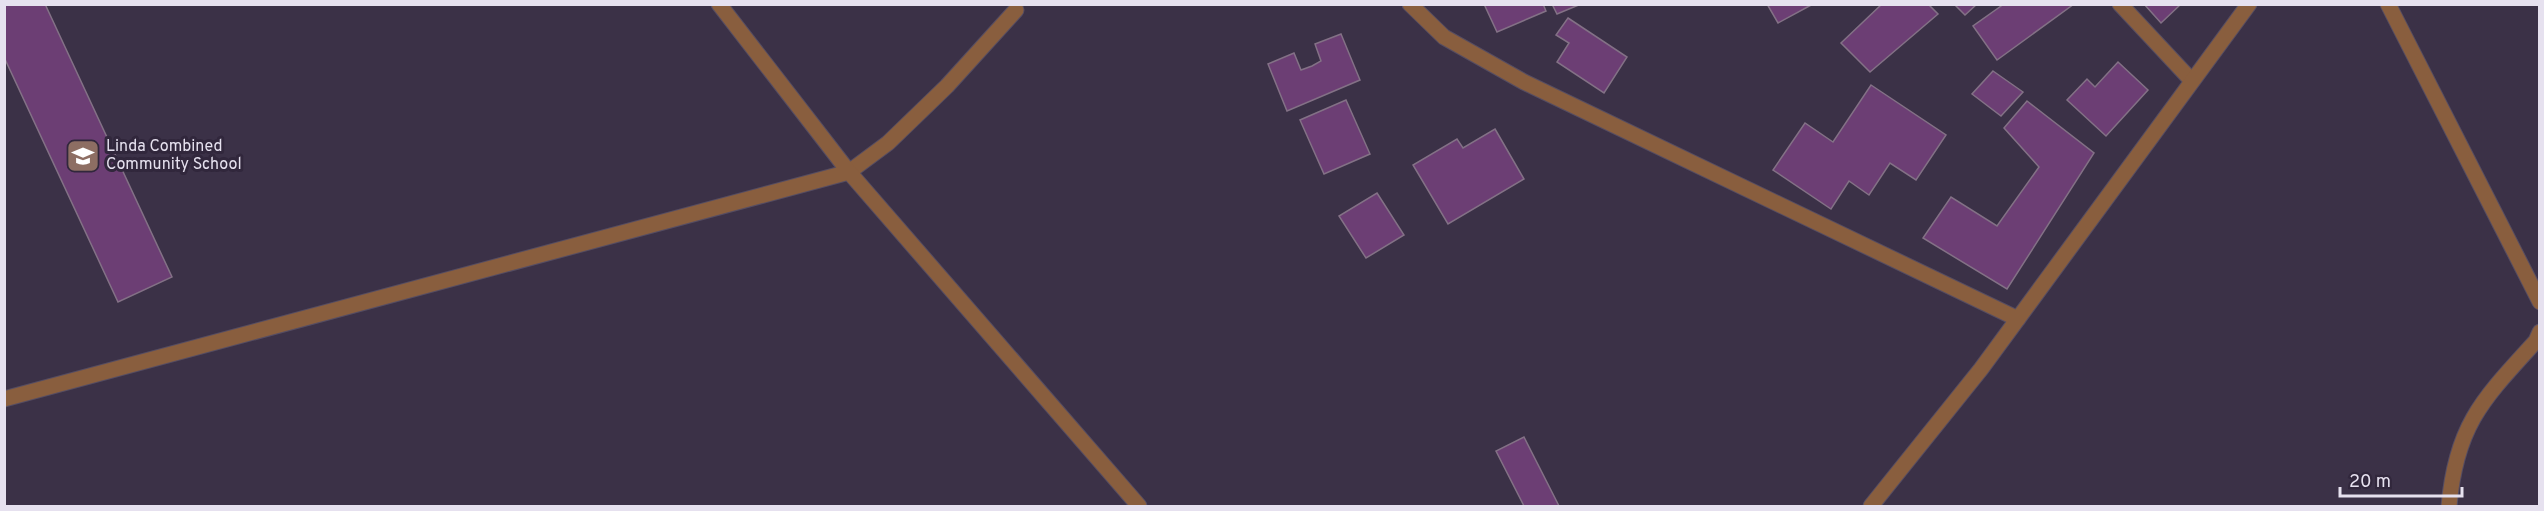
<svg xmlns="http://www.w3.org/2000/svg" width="2544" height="511" font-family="Overpass,sans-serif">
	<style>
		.building { fill: #6c3e74; stroke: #837186; stroke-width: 1.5 }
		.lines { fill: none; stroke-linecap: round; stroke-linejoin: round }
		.service-casing { stroke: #564d62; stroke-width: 17 }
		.minor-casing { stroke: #564d62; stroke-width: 17 }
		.service { stroke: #895e3e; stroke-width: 15 }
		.minor { stroke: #895e3e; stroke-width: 15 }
		.labels { text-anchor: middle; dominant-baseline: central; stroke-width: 6; stroke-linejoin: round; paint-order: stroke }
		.poi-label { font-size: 16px; fill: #e6e1ef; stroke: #31273c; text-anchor: start }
	</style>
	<rect width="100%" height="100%" fill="#3b3147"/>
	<path class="building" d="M 4,4 L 45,4 L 172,277 L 118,302 L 4,57 Z
		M 1484,4 L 1543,4 L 1546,11 L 1497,32 Z
		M 1552,4 L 1581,4 L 1557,14 Z
		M 1767,4 L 1813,4 L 1778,23 Z
		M 1882,4 L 1928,4 L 1938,14 L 1870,72 L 1841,43 Z
		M 1954,4 L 1977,4 L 1965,15 Z
		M 2004,4 L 2074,4 L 1997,60 L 1973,26 Z
		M 2144,4 L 2181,4 L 2161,23 Z
		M 1568,18 L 1627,57 L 1604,93 L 1557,62 L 1569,43 L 1556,35 Z
		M 1341,34 L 1360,80 L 1287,111 L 1268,64 L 1294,53 L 1301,70 L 1312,66 L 1321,61 L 1315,44 Z
		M 2118,62 L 2148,90 L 2106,136 L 2067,100 L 2087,79 L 2095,87 Z
		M 1993,71 L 2023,92 L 2001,116 L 1972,94 Z
		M 1871,85 L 1946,135 L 1916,180 L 1890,163 L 1869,195 L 1849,181 L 1831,209 L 1773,170 L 1805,123 L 1833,142 Z
		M 1346,100 L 1370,154 L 1324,174 L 1300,120 Z
		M 2027,101 L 2094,153 L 2007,289 L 1923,238 L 1951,197 L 1997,226 L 2039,167 L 2004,128 Z
		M 1495,129 L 1524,179 L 1448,224 L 1413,165 L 1457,139 L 1463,148 Z
		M 1377,193 L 1404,235 L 1366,258 L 1339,216 Z
		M 1524,437 L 1559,506 L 1524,506 L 1496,451 Z"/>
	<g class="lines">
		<g class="service-casing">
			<path id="service" d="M 2120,4 L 2192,81
				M 849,172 L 888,143 L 947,86 L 1016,10"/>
		</g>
		<g class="minor-casing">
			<path id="minor" d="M 719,4 L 849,172 L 1139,506
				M 1410,4 L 1444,37 L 1524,82 L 2018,319
				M 2388,4 L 2540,302
				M 4,399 L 849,172
				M 1871,506 L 1981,369 L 2249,4
				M 2449,506 C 2456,425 2483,399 2536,341 L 2540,332"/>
		</g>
		<use href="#service" class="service"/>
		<use href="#minor" class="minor"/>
	</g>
	<defs>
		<g id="school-square" transform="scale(1.725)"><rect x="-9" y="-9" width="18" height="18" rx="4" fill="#8d6e63" stroke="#31273c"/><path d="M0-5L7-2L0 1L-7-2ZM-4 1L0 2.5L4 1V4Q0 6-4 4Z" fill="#fff"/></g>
	</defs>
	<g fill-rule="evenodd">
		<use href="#school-square" x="83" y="156"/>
	</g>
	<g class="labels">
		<g class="poi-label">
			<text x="106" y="147">Linda Combined<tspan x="106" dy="18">Community School</tspan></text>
		</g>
	</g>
	<rect width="2544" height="511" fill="none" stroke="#e6e1ef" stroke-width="12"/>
	<path d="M2340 487v9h122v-9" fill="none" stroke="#e6e1ef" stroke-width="3"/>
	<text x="2349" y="487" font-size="18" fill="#e6e1ef" stroke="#31273c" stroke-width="4.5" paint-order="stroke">20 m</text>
</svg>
